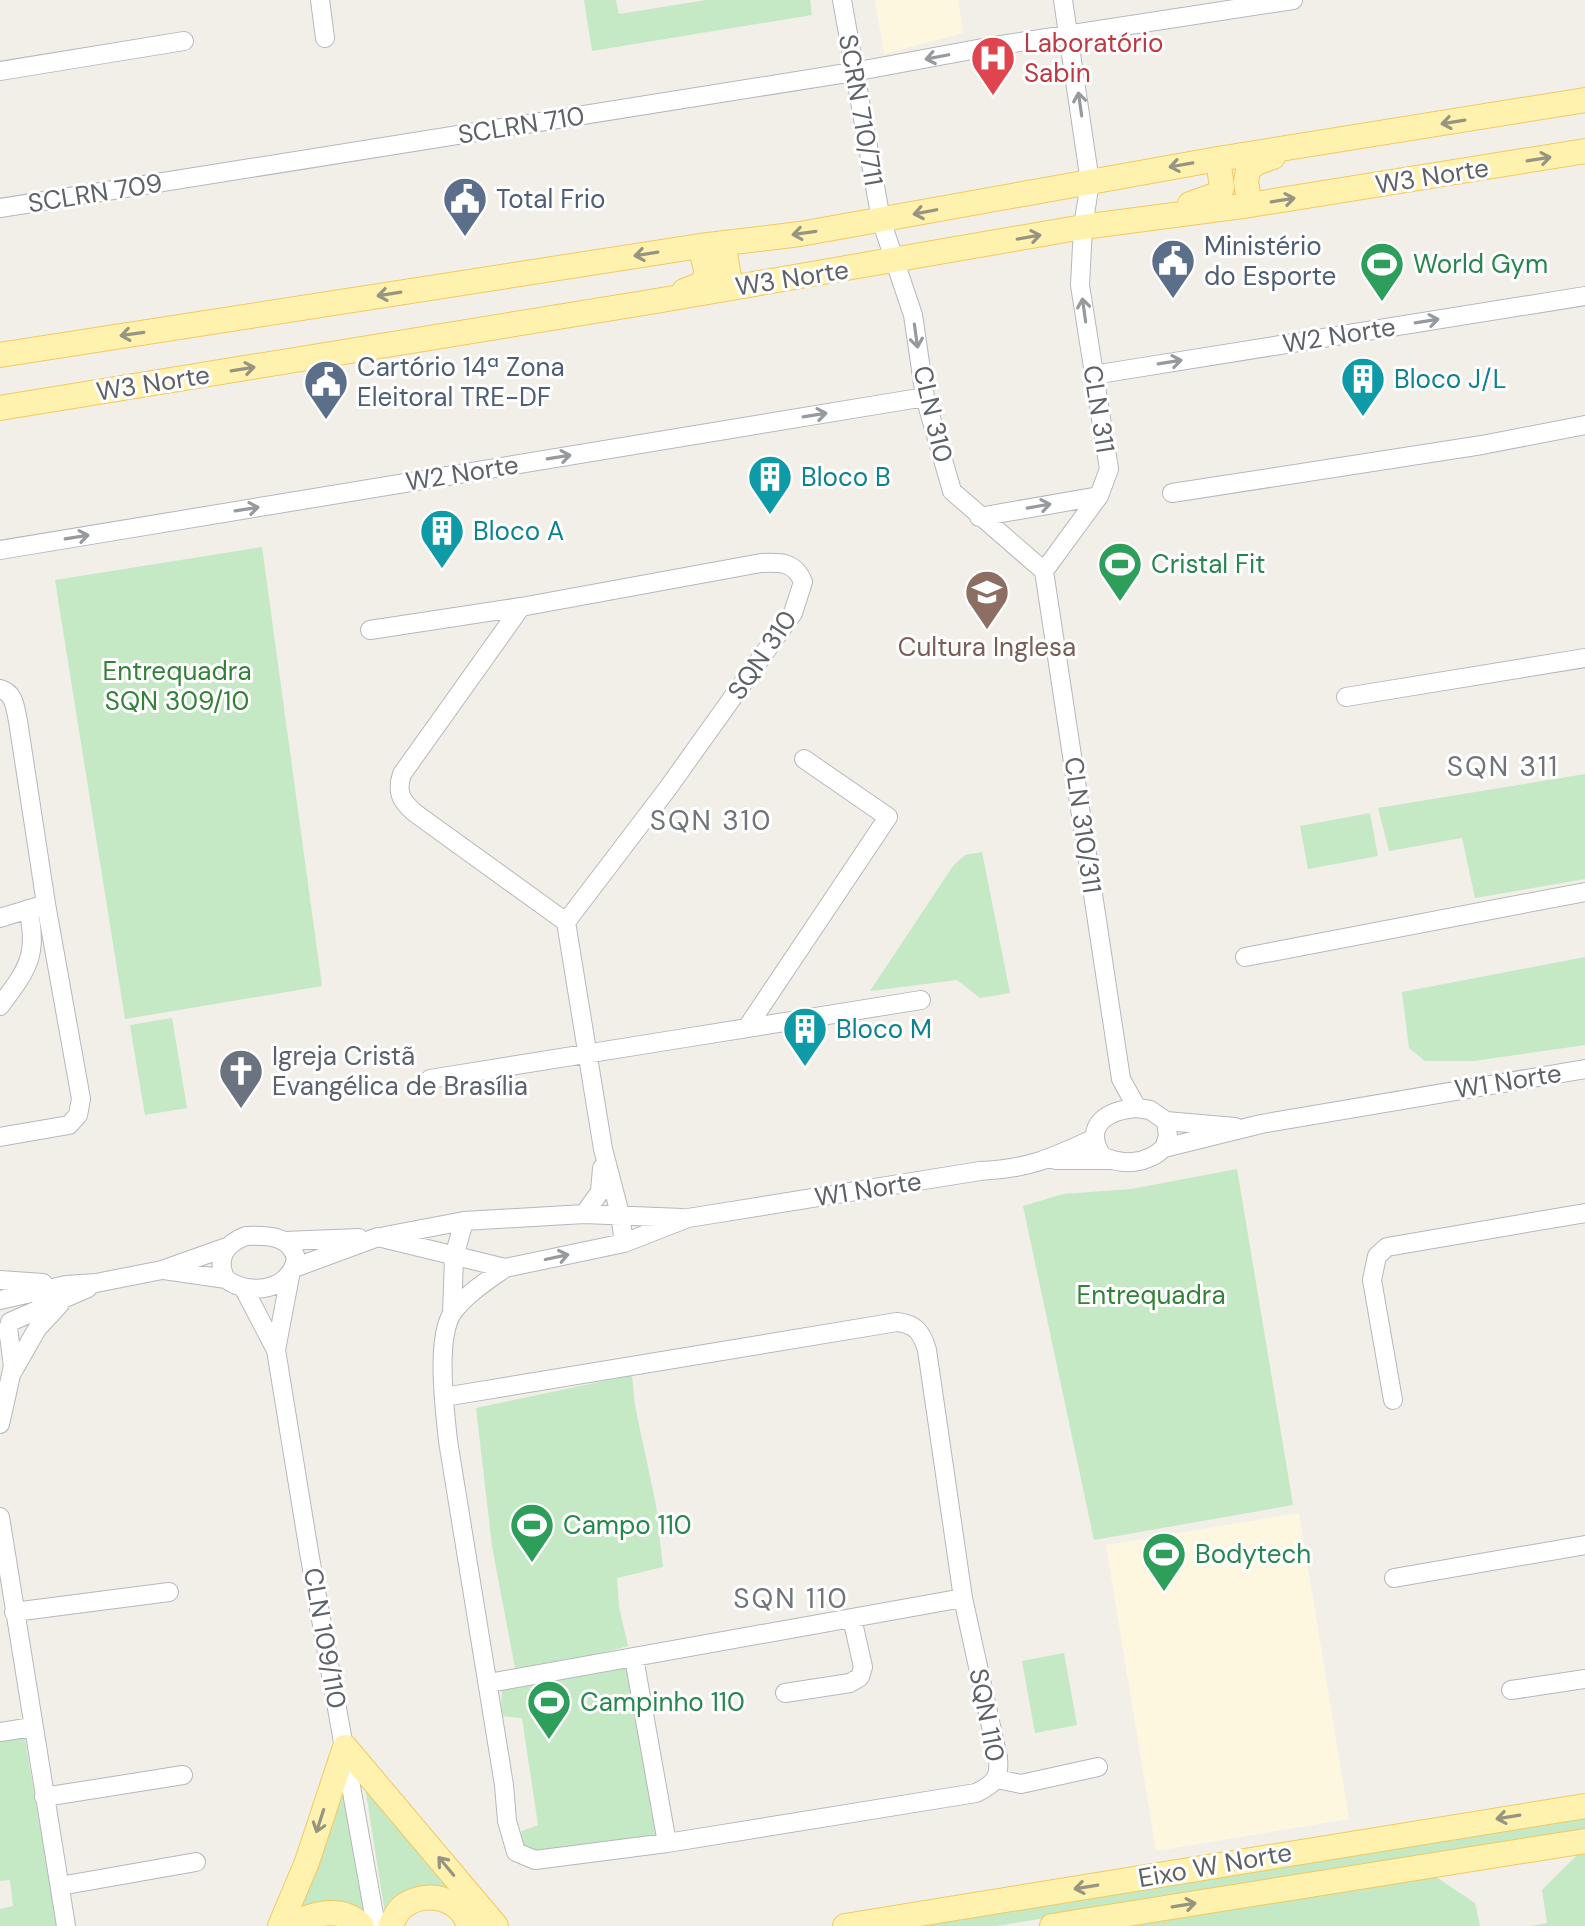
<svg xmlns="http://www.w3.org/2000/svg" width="1585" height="1926" font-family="'DM Sans',sans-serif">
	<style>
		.commercial { fill: #fef7e0 }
		.green { fill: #c5e8c5 }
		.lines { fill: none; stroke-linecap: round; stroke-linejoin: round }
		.minor-casing { stroke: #b5b8bc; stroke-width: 20 }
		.major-casing { stroke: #f2c960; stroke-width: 26 }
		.minor { stroke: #fff; stroke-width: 18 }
		.major { stroke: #fff2af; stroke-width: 24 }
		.oneway { stroke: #979a9d }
		.oneway2 { stroke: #979581 }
		.labels { text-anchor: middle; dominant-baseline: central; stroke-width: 6; stroke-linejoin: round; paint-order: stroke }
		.health-label { font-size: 26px; fill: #be3a42; stroke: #fff; text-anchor: start }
		.street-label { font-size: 26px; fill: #5f6368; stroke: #fff }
		.service-label { font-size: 26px; fill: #4e5e75; stroke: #fff; text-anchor: start }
		.leisure-label { font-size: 26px; fill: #27864d; stroke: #fff; text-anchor: start }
		.culture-label { font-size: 26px; fill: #0d838f; stroke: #fff; text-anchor: start }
		.education-label { font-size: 26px; fill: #785e54; stroke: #fff }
		.park-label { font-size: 26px; fill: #348238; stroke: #fff }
		.worship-label { font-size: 26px; fill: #5b616d; stroke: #fff; text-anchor: start }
		.neighbourhood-label { font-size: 28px; letter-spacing: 2px; fill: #70757a; stroke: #fff }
	</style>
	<rect width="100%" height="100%" fill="#f1efe8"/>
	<path class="commercial" d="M 875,0 L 958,0 L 963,33 L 884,54 Z
		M 1299,1513 L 1349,1819 L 1156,1851 L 1106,1545 Z"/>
	<path class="green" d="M 584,0 L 616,0 L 619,14 L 706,0 L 810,0 L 812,15 L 592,51 Z
		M 262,547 L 322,986 L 125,1019 L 55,580 Z
		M 1585,774 L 1585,879 L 1475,898 L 1462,838 L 1389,851 L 1378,808 Z
		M 1370,813 L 1378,856 L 1308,869 L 1300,826 Z
		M 982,852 L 1010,993 L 980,998 L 957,980 L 870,991 L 953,866 L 965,855 Z
		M 1585,957 L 1585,1045 L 1474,1061 L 1425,1061 L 1409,1048 L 1402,992 Z
		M 172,1018 L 187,1108 L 145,1115 L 130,1025 Z
		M 1237,1169 L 1293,1505 L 1094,1540 L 1023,1206 L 1063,1194 L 1131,1189 Z
		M 632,1375 L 635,1406 L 656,1505 L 663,1567 L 617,1578 L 619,1607 L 628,1646 L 561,1664 L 515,1668 L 492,1546 L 476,1408 Z
		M 1064,1653 L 1077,1725 L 1035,1733 L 1022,1661 Z
		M 631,1664 L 658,1837 L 528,1852 L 519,1842 L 522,1831 L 538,1825 L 522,1718 L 501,1716 L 502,1690 Z
		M 23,1728 L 57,1926 L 0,1926 L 0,1909 L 13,1906 L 10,1880 L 0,1881 L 0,1732 Z
		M 364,1780 L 485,1926 L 456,1899 L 386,1920 Z
		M 346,1783 L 369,1923 L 290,1926 Z
		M 1585,1818 L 1585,1830 L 996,1926 L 920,1926 Z
		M 1585,1850 L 1585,1926 L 1530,1926 L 1547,1923 L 1542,1890 L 1581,1851 Z
		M 1430,1873 L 1475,1903 L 1480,1926 L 1111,1926 Z"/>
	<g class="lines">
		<g class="minor-casing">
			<path id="minor" d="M 320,0 L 325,38
				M 842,0 L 881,220 L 913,315 L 925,397 L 952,491 L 1044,571
				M 0,71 L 184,41
				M 0,208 L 853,72 L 988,47 L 1293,0
				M 1093,375 L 1585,296
				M 1172,493 L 1482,445 L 1585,425
				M 979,517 L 1099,496
				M 0,550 L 925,397
				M 1044,571 L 1099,496 L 1109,469 L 1080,285 L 1083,227 L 1090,182 L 1063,0
				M 1044,571 L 1121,1079 L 1137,1108
				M 521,607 L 402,774 C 396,792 401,801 415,813 L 566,922 L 603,1149 L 620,1214 L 624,1243
				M 370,630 L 521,607 L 761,563 C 781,562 795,562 803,582 L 793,613 L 668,788 L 566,922
				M 0,689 C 15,693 15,708 18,721 L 46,904 L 81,1099 L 78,1115 L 69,1125 L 0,1137
				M 1346,697 L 1585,658
				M 0,918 L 39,906
				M 1245,957 L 1585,892
				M 0,1006 C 27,970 39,955 28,909
				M 748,1026 L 888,817 L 804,759
				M 430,1079 C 594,1054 757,1025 921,1000
				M 1137,1108 L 1150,1110 L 1166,1121 L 1168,1136 L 1164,1148 C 1147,1164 1123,1166 1102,1156 C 1082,1125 1108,1110 1137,1108 Z
				M 1166,1121 L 1235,1127
				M 1164,1148 L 1261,1124 L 1585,1069
				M 1055,1160 L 1111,1160
				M 584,1214 L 600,1192 L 602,1168
				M 246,1236 C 266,1235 291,1235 296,1259 C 290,1290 250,1297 226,1279 C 215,1259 226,1243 246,1236 Z
				M 385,1236 L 464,1221 L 584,1214 L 682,1218
				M 284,1241 L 359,1238
				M 294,1268 L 378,1237 L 505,1268 L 624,1243 L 688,1218 L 980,1171 C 1028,1169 1052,1158 1095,1138
				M 164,1270 L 226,1279
				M 0,1280 L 43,1283
				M 243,1287 L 276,1350 L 309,1552 L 376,1926
				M 0,1300 L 66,1285 L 96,1283 L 162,1270 L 227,1247
				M 452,1314 L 454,1257 L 464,1221
				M 10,1322 L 88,1288
				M 276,1350 L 290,1276
				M 13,1371 L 37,1329 L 60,1304
				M 444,1397 L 897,1322 C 916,1324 922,1333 927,1350 L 963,1598 L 998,1758 C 1000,1779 994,1784 976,1793 L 667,1843 L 535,1860 L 516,1852 L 507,1821 L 504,1785 L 448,1441 C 445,1410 435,1338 453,1312 C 466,1294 487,1281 505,1268
				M 1393,1400 L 1372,1280 L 1377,1256 L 1387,1247 L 1585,1213
				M 0,1424 L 13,1366 L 8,1328
				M 0,1517 L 66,1926
				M 1394,1578 L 1585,1545
				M 14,1612 L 169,1592
				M 634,1658 L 667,1843
				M 489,1683 L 963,1598
				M 1511,1690 L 1585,1679
				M 785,1693 L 850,1683 L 860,1677 L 863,1667 L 852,1618
				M 0,1732 L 32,1727
				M 997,1779 L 1021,1784 L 1098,1767
				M 44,1797 L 183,1775
				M 60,1886 L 196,1862"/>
		</g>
		<g class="major-casing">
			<path id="major" d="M 1190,204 L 1218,194 L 1222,188 L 1218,159
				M 1250,205 L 1246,182 L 1248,170 L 1256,163 L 1273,157
				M 723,243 L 731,288
				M 684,291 L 705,283 L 706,269 L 700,246
				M 0,355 L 700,246 L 800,234 L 1218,159 L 1585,100
				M 0,408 L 656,301 L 1083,227 L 1250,205 L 1585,151
				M 345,1747 L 496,1926
				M 280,1926 L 307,1862 L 345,1747
				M 300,1926 L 306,1918 C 326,1911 347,1910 362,1926
				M 390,1926 C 394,1919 398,1909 405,1905 C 428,1890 461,1898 469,1926
				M 845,1926 L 1585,1806
				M 1052,1926 L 1585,1841"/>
		</g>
		<use href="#minor" class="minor"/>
		<use href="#major" class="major"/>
	</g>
	<defs><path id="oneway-shaft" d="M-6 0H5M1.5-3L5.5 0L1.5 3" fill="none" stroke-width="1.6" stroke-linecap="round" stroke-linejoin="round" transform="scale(2)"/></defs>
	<g class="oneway">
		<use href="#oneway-shaft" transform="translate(937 57) rotate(169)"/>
		<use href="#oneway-shaft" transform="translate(1080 104) rotate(-98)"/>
		<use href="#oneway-shaft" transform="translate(1084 310) rotate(-98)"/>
		<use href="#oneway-shaft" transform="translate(1427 321) rotate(-9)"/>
		<use href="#oneway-shaft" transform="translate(916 336) rotate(82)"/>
		<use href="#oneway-shaft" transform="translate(1170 362) rotate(-9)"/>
		<use href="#oneway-shaft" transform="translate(815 415) rotate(-9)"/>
		<use href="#oneway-shaft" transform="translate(559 457) rotate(-9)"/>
		<use href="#oneway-shaft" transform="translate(1039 506) rotate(-10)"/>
		<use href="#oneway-shaft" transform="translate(247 509) rotate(-9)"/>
		<use href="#oneway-shaft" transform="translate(77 537) rotate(-9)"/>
		<use href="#oneway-shaft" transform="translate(557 1257) rotate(-12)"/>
	</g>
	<g class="oneway2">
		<use href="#oneway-shaft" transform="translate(1453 122) rotate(171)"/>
		<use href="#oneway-shaft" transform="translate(1539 159) rotate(-9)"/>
		<use href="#oneway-shaft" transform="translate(1181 165) rotate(170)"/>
		<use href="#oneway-shaft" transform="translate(1283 200) rotate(-9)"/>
		<use href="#oneway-shaft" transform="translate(925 212) rotate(169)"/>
		<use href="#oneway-shaft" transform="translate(804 233) rotate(172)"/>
		<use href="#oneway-shaft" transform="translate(1029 237) rotate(-10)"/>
		<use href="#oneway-shaft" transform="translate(646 254) rotate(171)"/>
		<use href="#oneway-shaft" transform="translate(389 294) rotate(171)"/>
		<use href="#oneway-shaft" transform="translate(132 334) rotate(172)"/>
		<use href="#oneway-shaft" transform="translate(243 369) rotate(-9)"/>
		<use href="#oneway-shaft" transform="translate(1508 1817) rotate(171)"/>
		<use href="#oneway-shaft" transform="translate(320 1821) rotate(108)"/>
		<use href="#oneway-shaft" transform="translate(446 1866) rotate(-130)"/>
		<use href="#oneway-shaft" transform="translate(1086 1887) rotate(171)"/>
		<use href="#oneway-shaft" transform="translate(1184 1905) rotate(-9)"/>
	</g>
	<defs>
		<g id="hospital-pin" transform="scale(2.3)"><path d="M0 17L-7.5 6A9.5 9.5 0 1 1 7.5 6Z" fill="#e0444e" stroke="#fff"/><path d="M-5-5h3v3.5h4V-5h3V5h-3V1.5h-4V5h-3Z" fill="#fff"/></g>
		<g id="civic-pin" transform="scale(2.3)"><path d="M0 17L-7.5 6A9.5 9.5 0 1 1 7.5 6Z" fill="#5c6f8a" stroke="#fff"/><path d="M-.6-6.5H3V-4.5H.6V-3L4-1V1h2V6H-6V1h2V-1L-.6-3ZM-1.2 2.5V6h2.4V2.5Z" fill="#fff"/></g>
		<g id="stadium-pin" transform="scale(2.3)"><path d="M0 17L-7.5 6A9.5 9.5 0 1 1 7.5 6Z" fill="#2e9e5b" stroke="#fff"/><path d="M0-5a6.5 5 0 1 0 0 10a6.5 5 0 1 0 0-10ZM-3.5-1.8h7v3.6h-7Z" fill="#fff"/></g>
		<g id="building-pin" transform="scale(2.3)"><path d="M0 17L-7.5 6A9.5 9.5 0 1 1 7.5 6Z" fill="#0f9aa8" stroke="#fff"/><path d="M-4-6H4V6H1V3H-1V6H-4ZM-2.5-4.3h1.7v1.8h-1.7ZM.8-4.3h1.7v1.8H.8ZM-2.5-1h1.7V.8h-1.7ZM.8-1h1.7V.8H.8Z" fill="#fff"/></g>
		<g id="school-pin" transform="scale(2.3)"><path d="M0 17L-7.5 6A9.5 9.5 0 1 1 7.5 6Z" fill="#8d6e63" stroke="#fff"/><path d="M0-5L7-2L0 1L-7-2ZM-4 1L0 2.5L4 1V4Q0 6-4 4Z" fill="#fff"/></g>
		<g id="church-pin" transform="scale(2.3)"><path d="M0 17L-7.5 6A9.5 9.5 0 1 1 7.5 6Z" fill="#6b7280" stroke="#fff"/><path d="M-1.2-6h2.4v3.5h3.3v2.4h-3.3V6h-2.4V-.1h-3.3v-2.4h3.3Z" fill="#fff"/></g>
	</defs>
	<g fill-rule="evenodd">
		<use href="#hospital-pin" x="993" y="58"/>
		<use href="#civic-pin" x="465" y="199"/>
		<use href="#civic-pin" x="1173" y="261"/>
		<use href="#stadium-pin" x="1382" y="264"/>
		<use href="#building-pin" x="1363" y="379"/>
		<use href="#civic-pin" x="326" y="382"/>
		<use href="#building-pin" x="770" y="477"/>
		<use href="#building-pin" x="442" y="531"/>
		<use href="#stadium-pin" x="1120" y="564"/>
		<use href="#school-pin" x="987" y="592"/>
		<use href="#building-pin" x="805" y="1029"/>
		<use href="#church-pin" x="241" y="1071"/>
		<use href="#stadium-pin" x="532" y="1525"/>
		<use href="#stadium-pin" x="1164" y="1554"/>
		<use href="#stadium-pin" x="549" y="1702"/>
	</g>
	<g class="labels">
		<g class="health-label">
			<text x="1024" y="43">Laboratório<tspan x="1024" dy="30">Sabin</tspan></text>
		</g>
		<g class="street-label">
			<text transform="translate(861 110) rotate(80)">SCRN 710/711</text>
			<text transform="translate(521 125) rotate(-9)">SCLRN 710</text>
			<text transform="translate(1432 176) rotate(-9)">W3 Norte</text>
			<text transform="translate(95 193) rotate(-9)">SCLRN 709</text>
			<text transform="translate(792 278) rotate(-9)">W3 Norte</text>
			<text transform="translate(1339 335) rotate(-9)">W2 Norte</text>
			<text transform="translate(153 383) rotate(-9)">W3 Norte</text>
			<text transform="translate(1099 409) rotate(81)">CLN 311</text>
			<text transform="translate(933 414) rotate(77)">CLN 310</text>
			<text transform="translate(462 473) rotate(-9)">W2 Norte</text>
			<text transform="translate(762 655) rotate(-56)">SQN 310</text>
			<text transform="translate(1083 825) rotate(82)">CLN 310/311</text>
			<text transform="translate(1508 1081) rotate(-9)">W1 Norte</text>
			<text transform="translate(868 1189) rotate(-9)">W1 Norte</text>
			<text transform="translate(325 1638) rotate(80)">CLN 109/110</text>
			<text transform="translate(987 1715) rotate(79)">SQN 110</text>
			<text transform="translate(1215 1865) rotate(-10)">Eixo W Norte</text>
		</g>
		<g class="service-label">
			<text x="496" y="199">Total Frio</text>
			<text x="1204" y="246">Ministério<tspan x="1204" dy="30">do Esporte</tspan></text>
			<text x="357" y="367">Cartório 14ª Zona<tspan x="357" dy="30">Eleitoral TRE-DF</tspan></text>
		</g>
		<g class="leisure-label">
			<text x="1413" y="264">World Gym</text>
			<text x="1151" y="564">Cristal Fit</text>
			<text x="563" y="1525">Campo 110</text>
			<text x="1195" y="1554">Bodytech</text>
			<text x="580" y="1702">Campinho 110</text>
		</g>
		<g class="culture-label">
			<text x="1394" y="379">Bloco J/L</text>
			<text x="801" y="477">Bloco B</text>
			<text x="473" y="531">Bloco A</text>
			<text x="836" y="1029">Bloco M</text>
		</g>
		<g class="education-label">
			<text x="987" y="647">Cultura Inglesa</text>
		</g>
		<g class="park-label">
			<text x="177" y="671">Entrequadra<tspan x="177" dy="30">SQN 309/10</tspan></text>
			<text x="1151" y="1295">Entrequadra</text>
		</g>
		<g class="worship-label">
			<text x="272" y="1056">Igreja Cristã<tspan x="272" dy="30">Evangélica de Brasília</tspan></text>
		</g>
		<g class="neighbourhood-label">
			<text x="1503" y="766">SQN 311</text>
			<text x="711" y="820">SQN 310</text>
			<text x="791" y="1598">SQN 110</text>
		</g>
	</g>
</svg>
